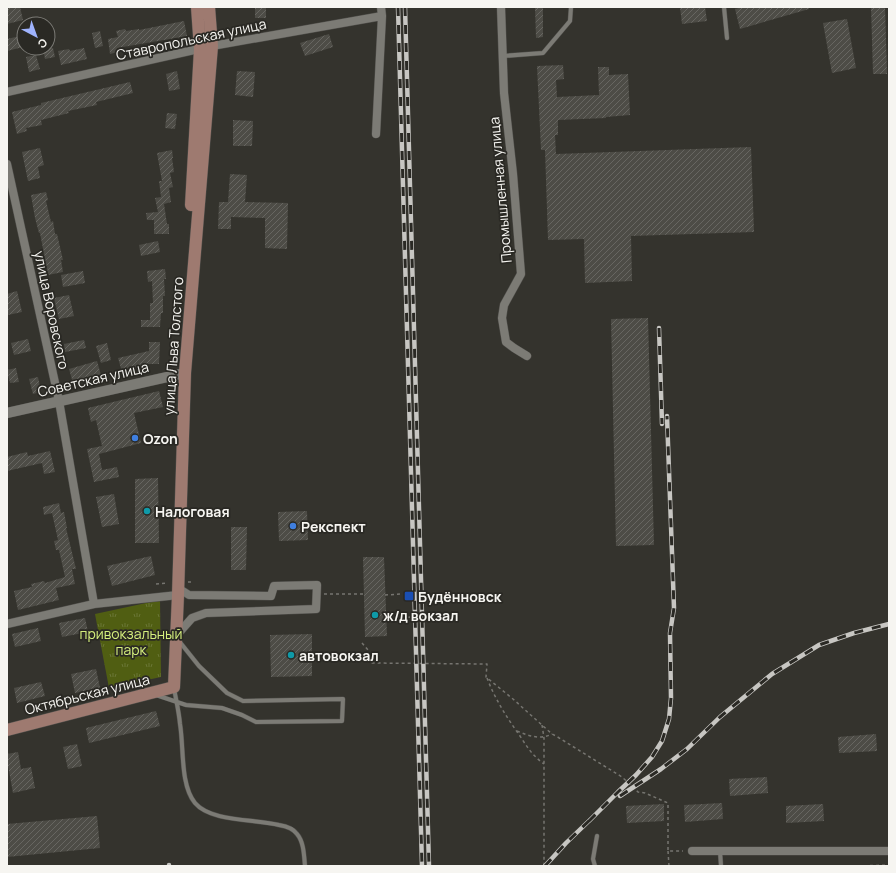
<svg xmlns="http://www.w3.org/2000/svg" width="896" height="873" font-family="Manrope,sans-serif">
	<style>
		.park { fill: url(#park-tufts) }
		.building { fill: url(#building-hatch) }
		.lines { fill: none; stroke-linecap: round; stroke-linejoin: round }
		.service-casing { stroke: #504f4b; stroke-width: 5 }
		.minor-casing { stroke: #504f4b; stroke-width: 9 }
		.tertiary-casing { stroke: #504f4b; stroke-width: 11 }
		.secondary-casing { stroke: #504f4b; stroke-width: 13 }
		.path { stroke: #767570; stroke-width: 1.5; stroke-dasharray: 3 3; stroke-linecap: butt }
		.service { stroke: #7c7b75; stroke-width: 4 }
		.minor { stroke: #7c7b75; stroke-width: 8 }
		.tertiary { stroke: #7c7b75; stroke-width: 10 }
		.secondary { stroke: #9e7a70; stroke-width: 12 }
		.rail-casing { stroke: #c7c6c2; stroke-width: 4.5 }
		.rail { stroke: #2a2924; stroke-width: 3; stroke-dasharray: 9; stroke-linecap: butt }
		.shop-dot { fill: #3f7fe0; stroke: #2a2924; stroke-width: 1.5 }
		.culture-dot { fill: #0f9aa8; stroke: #2a2924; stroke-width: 1.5 }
		.transit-dot { fill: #1a4fb4; stroke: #2a2924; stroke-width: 1.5 }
		.labels { text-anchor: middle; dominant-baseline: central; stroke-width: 3.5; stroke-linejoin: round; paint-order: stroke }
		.street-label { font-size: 14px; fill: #f6f5f1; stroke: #2a2924 }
		.poi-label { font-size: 14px; font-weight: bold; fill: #f6f5f1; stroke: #2a2924; text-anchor: start }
		.park-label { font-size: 14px; fill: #d5ef7d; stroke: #2a2924 }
	</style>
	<defs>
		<pattern id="park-tufts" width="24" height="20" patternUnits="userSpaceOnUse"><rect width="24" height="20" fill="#505e12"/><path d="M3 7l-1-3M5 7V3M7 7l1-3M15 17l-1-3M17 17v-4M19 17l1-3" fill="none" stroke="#6a7635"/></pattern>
		<pattern id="building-hatch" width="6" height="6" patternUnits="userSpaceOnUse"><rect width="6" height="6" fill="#4d4c46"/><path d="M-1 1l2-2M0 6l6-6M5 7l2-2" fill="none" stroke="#676661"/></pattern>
	</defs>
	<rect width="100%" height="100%" fill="#34332d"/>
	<path class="park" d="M 160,600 L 161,677 L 109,688 L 95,614 Z"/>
	<path class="building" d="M 7,7 L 20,7 L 23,20 L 7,24 Z
		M 535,7 L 543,7 L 543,37 L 536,38 Z
		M 680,7 L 705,7 L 707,21 L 682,24 Z
		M 743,7 L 809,7 L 809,9 L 740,29 L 735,9 Z
		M 871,7 L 885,7 L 887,74 L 873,74 Z
		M 255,8 L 266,8 L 266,18 L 255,18 Z
		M 847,19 L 856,68 L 832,73 L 823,23 Z
		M 184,21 L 187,36 L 117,48 L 118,52 L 110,54 L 108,39 L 118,37 L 116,31 L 125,29 L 126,31 L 139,29 L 139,30 Z
		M 100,31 L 103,46 L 95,48 L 92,33 Z
		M 329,34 L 333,47 L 305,56 L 300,43 Z
		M 20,36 L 23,47 L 7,51 L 7,39 Z
		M 43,48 L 53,48 L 55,57 L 45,59 Z
		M 84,48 L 87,59 L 61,65 L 58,51 L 69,49 L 70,51 Z
		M 36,55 L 40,69 L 29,72 L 26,57 Z
		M 563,65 L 564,79 L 556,80 L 557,97 L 599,95 L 598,67 L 609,67 L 609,75 L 628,74 L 630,115 L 606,117 L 606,118 L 558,120 L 558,135 L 555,135 L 556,154 L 751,147 L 754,232 L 631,236 L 632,281 L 585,283 L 584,239 L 548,240 L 545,150 L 541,150 L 537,66 Z
		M 177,71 L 180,89 L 169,91 L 166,74 Z
		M 237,71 L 255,72 L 253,97 L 235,95 Z
		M 130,82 L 133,93 L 96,102 L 97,105 L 68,111 L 69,113 L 41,120 L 42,125 L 26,128 L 27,131 L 17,134 L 12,112 L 41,105 L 41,103 Z
		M 167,113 L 177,114 L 175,129 L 165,128 Z
		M 233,120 L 253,121 L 252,146 L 233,146 Z
		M 40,148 L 44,165 L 38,167 L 40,178 L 28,181 L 22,152 Z
		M 172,150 L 173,158 L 172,158 L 174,172 L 170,173 L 173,187 L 169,188 L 171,202 L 164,204 L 167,224 L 169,224 L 169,234 L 154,234 L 154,220 L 147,220 L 146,213 L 158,212 L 155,198 L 161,197 L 159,181 L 162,181 L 157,153 Z
		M 230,174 L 247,175 L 245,202 L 288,203 L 287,249 L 265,248 L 265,218 L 231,217 L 231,229 L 218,229 L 219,202 L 228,202 Z
		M 46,192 L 48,200 L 46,201 L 51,222 L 53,221 L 55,234 L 57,234 L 63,260 L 61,260 L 63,272 L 48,275 L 40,233 L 39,233 L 35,218 L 31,195 Z
		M 158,241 L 160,252 L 141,256 L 139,245 Z
		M 165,269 L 166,279 L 164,279 L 165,296 L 163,296 L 163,313 L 161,313 L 160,327 L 141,327 L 141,320 L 150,320 L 150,303 L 153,303 L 152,281 L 148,282 L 147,271 Z
		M 83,271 L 85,283 L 63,287 L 61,275 Z
		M 17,291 L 22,312 L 8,315 L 7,311 L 7,294 Z
		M 69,295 L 74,316 L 59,319 L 54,298 Z
		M 648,318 L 654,545 L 616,546 L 611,319 Z
		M 28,339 L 31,351 L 14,355 L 11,343 Z
		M 84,340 L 86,348 L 65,352 L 64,344 Z
		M 149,342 L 160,342 L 159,364 L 143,364 L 143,366 L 129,369 L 129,370 L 122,372 L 118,358 L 149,351 Z
		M 107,343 L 111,360 L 101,363 L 96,346 Z
		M 97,361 L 101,375 L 73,383 L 69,369 Z
		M 16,368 L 19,382 L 10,383 L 7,370 Z
		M 38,377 L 41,392 L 33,394 L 29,379 Z
		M 159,391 L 163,407 L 134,413 L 141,443 L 99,454 L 102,470 L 117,467 L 119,477 L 94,482 L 87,449 L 102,446 L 96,420 L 91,422 L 88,408 Z
		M 50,451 L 55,472 L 44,474 L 42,463 L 7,471 L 7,457 L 27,452 L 28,456 Z
		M 158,478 L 159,543 L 135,543 L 135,479 Z
		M 114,494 L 119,524 L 102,527 L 96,497 Z
		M 59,503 L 61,513 L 64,512 L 67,528 L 66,528 L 76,569 L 72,569 L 75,584 L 56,588 L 59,600 L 18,610 L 14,591 L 32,587 L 31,584 L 44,581 L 45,583 L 65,577 L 59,550 L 56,550 L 54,541 L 58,540 L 52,513 L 44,515 L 43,507 Z
		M 307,511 L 308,540 L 279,541 L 278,512 Z
		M 231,527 L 247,527 L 246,570 L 231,570 Z
		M 151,556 L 155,575 L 112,586 L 107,566 Z
		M 363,557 L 384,557 L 387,636 L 365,637 Z
		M 85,618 L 88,632 L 62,637 L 59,623 Z
		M 38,628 L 41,641 L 15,647 L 12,634 Z
		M 312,634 L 312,676 L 271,677 L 270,635 Z
		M 96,669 L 100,688 L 75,693 L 71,674 Z
		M 41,682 L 45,696 L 17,703 L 14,688 Z
		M 156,711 L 160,726 L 89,743 L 86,728 Z
		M 876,734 L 877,751 L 839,753 L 838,737 Z
		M 77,744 L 82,766 L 68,769 L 63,747 Z
		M 18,752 L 21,769 L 31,767 L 35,788 L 13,793 L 7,760 L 7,754 Z
		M 767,777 L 768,793 L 730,796 L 729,779 Z
		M 722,803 L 723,819 L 685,822 L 684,805 Z
		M 664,804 L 664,821 L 627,823 L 626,806 Z
		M 823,804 L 824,821 L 786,823 L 786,806 Z
		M 97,816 L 100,848 L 7,857 L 7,824 Z"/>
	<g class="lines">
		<g class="service-casing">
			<path id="service" d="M 724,7 L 727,38
				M 503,56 L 543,53 L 570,21 L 571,7
				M 174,688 C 176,700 179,712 180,724 C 184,747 180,785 195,803 C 211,822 255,819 279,825 C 285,826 293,828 297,834 C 304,842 304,856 305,866
				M 156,695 L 186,705 L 222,708 L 242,715 L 256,722 L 342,721 L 343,699 L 243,701 L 227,693 L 199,666 L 179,641
				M 720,851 L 721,866
				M 595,866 L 593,859 L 597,836"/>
		</g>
		<g class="minor-casing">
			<path id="minor" d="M 501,7 L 504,93 L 513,174 L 521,274 L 504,305 L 502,318 L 506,342 L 514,348 L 527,356
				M 7,92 L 212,46 L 382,16
				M 376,134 L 382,16 L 381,7
				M 7,164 L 59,401 L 94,604
				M 7,624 L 94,604 L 178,595
				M 176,636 L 192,618 L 206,613 L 316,609 L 317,585 L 274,586 L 271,596 L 189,595 L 178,588
				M 692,851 L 889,851"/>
		</g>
		<g class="tertiary-casing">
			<path id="tertiary" d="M 7,413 L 185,373"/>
		</g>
		<g class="secondary-casing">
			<path id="secondary" d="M 191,205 L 200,49 L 197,7
				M 7,730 L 174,687 L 178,595 L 185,373 L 212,46 L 209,7"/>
		</g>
		<path class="path" d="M 188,582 L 194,582
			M 156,584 L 168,583
			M 324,594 L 364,594
			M 385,595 L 402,594
			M 402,618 L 411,617
			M 362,643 L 368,650 L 370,663 L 487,664 L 486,677 L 513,699 L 552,734 L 556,736 L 622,777 L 633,787 L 638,792 L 645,793 L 668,803 L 668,851 L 683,851
			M 487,678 C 495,699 507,718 520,736 C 527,747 533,756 544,764
			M 542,725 L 544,738 L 544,866
			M 517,731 C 529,736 540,740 552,734
			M 668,851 L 669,866
			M 858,866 L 889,865"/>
		<use href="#service" class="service"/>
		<use href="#minor" class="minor"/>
		<use href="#tertiary" class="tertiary"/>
		<use href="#secondary" class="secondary"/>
		<g class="rail-casing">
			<path id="rail" d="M 398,7 L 422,866
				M 405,7 L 429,866
				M 659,328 L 662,424
				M 620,796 L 661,769 L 687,749 L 720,717 L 772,674 L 819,645 L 854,633 L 889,624
				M 589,821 L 618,792 L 636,775 L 652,757 L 662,741 L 669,719 L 671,698 L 670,633 L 674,608 L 667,416
				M 169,866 L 169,865
				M 545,866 L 566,843 L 593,817"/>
		</g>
		<use href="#rail" class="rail"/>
	</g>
	<g class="shop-dot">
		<circle cx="135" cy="438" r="4"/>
		<circle cx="293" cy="526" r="4"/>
	</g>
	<g class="culture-dot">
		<circle cx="147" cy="511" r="4"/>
		<circle cx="375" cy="615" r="4"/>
		<circle cx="291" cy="655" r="4"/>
	</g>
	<rect class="transit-dot" x="404" y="591" width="10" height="10" rx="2"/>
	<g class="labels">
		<g class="street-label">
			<text transform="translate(191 39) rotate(-12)">Ставропольская улица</text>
			<text transform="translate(500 190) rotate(-95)">Промышленная улица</text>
			<text transform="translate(52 310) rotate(78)">улица Воровского</text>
			<text transform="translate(173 346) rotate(-86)">улица Льва Толстого</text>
			<text transform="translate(93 379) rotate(-13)">Советская улица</text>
			<text transform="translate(87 694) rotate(-14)">Октябрьская улица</text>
		</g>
		<g class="poi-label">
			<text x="143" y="438">Ozon</text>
			<text x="155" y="511">Налоговая</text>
			<text x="301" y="526">Рекспект</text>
			<text x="418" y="596">Будённовск</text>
			<text x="383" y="615">ж/д вокзал</text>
			<text x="299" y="655">автовокзал</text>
		</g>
		<g class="park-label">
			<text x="131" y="633">привокзальный<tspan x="131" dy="16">парк</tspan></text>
		</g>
	</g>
	<rect width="896" height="873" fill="none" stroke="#f6f5f1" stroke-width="16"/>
	<g transform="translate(36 36) rotate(139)"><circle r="19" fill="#2a2924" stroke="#7c7b76"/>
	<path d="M0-3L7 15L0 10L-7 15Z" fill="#9fb3fd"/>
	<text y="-6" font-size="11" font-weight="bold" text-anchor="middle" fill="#f6f5f1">С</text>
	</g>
</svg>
